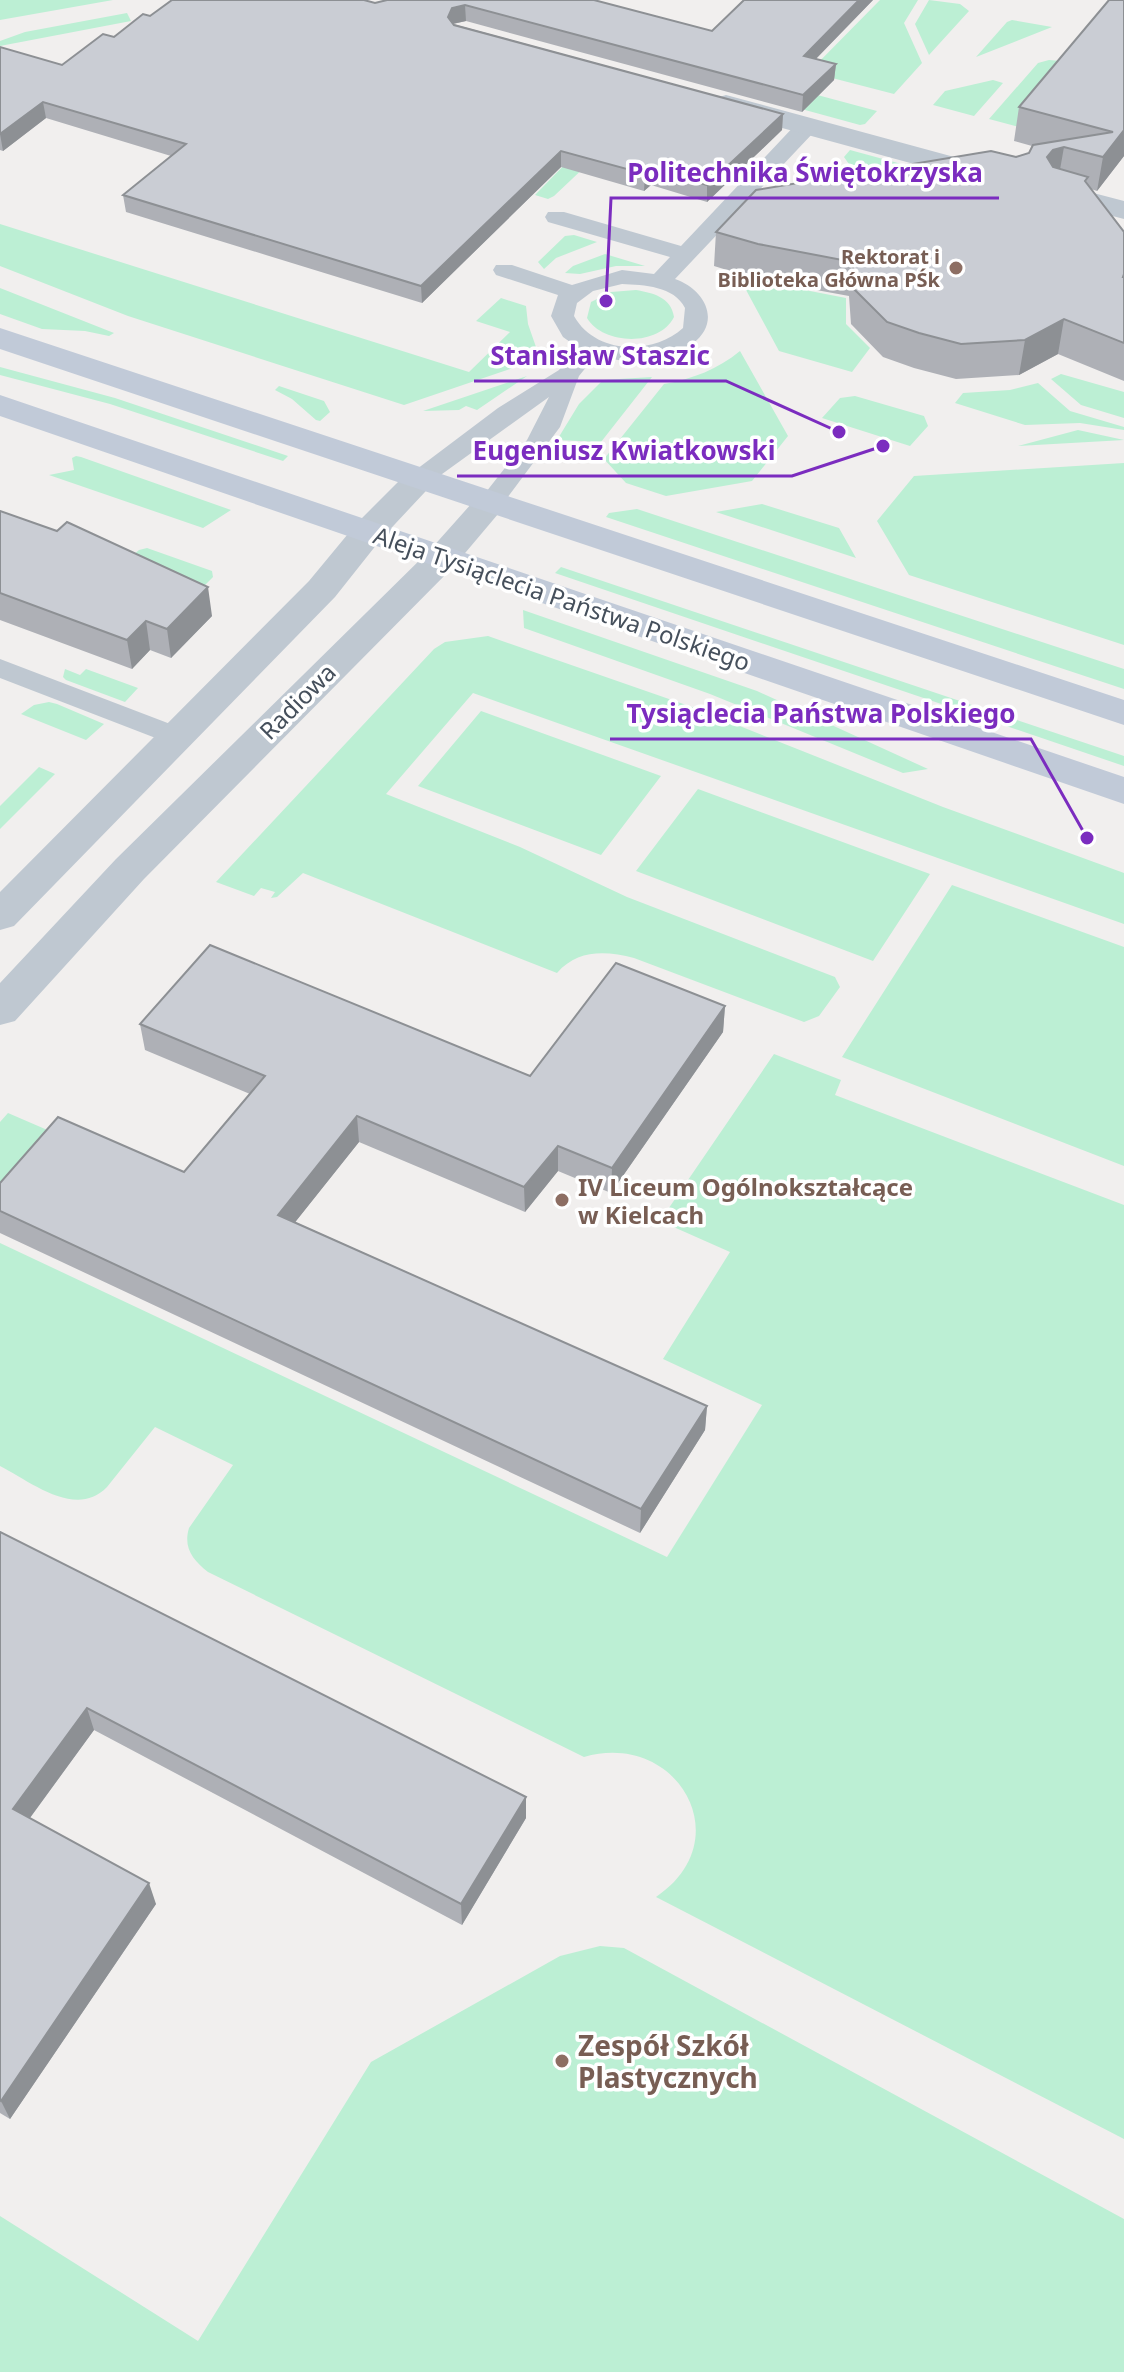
<svg xmlns="http://www.w3.org/2000/svg" width="1124" height="2372" font-family="'Noto Sans',sans-serif">
	<style>
		.green { fill: #bcefd4 }
		.lines { fill: none; stroke-linecap: round; stroke-linejoin: round }
		.lane { fill: #bfc8d1; fill-rule: evenodd }
		.street { fill: #bfc8d1; fill-rule: evenodd }
		.secondary { fill: #c1cad8; fill-rule: evenodd }
		.wall { fill: #aeb0b6 }
		.shaded-wall { fill: #8d9094 }
		.building { fill: #cacdd4; stroke: #8d9094; stroke-width: 2 }
		.education-dot { fill: #8d6e63; stroke: #fff; stroke-width: 3 }
		.labels { text-anchor: middle; dominant-baseline: central; stroke-width: 7; stroke-linejoin: round; paint-order: stroke }
		.far-education-label { font-size: 20px; font-weight: bold; fill: #785e54; stroke: #fff; text-anchor: end }
		.street-label { font-size: 24px; fill: #46505c; stroke: #fff }
		.education-label { font-size: 24px; font-weight: bold; fill: #785e54; stroke: #fff; text-anchor: start }
		.near-education-label { font-size: 28px; font-weight: bold; fill: #785e54; stroke: #fff; text-anchor: start }
		.leader { fill: none; stroke: #7b2cbf; stroke-width: 3 }
		.callout-dot { fill: #7b2cbf; stroke: #fff; stroke-width: 3 }
		.callout-label { font-size: 26px; text-anchor: middle; font-weight: bold; fill: #7b2cbf; stroke: #fff; stroke-width: 7; stroke-linejoin: round; paint-order: stroke }
	</style>
	<rect width="100%" height="100%" fill="#f1efee"/>
	<path class="green" d="M 0,0 L 113,0 L 0,20 Z
		M 880,0 L 918,0 L 904,23 L 922,63 L 894,94 L 809,72 Z
		M 929,0 L 960,4 L 969,11 L 929,55 L 915,24 Z
		M 127,13 L 131,21 L 0,46 L 0,41 L 25,32 Z
		M 1012,20 L 1052,27 L 976,57 L 1007,22 Z
		M 1049,60 L 1061,61 L 1023,128 L 989,119 L 1038,63 Z
		M 658,70 L 795,89 L 877,111 L 865,124 L 860,125 Z
		M 993,80 L 1003,83 L 974,116 L 933,105 L 945,91 Z
		M 850,150 L 997,190 L 875,201 L 844,157 Z
		M 573,156 L 589,163 L 554,196 L 548,199 L 535,195 Z
		M 0,224 L 469,372 L 510,332 L 476,321 L 501,298 L 526,306 L 528,324 L 536,347 L 516,367 L 404,405 L 128,316 L 0,266 Z
		M 574,235 L 597,242 L 556,258 L 544,269 L 538,262 L 565,236 Z
		M 605,254 L 645,266 L 616,266 L 580,274 L 565,273 L 573,266 Z
		M 755,277 L 775,282 L 774,284 L 846,298 L 846,324 L 870,348 L 852,372 L 779,351 L 745,288 Z
		M 0,288 L 114,333 L 109,336 L 85,331 L 42,329 L 0,314 Z
		M 636,290 C 653,293 671,297 674,317 C 659,347 603,345 587,318 L 591,302 L 611,292 Z
		M 740,351 L 788,436 L 752,481 L 666,496 L 626,483 L 604,459 L 664,384 C 693,379 718,369 740,351 Z
		M 0,367 L 115,398 L 288,456 L 283,461 L 110,404 L 0,375 Z
		M 1061,374 L 1124,392 L 1124,418 L 1081,405 L 1051,379 Z
		M 527,376 L 477,410 L 466,406 L 459,410 L 423,411 Z
		M 652,377 L 601,442 L 557,440 L 579,404 L 603,380 Z
		M 1038,383 L 1070,411 L 1124,427 L 1124,430 L 1080,423 L 1025,425 L 955,403 L 963,393 L 1010,390 Z
		M 279,386 L 324,401 L 330,412 L 320,421 L 316,420 L 292,399 L 275,390 Z
		M 855,396 L 924,416 L 928,426 L 910,446 L 822,418 L 840,398 Z
		M 1078,430 L 1124,440 L 1018,446 Z
		M 76,456 L 81,457 L 231,510 L 203,528 L 49,475 L 74,470 L 72,458 Z
		M 1124,463 L 1124,645 L 909,575 L 877,521 L 914,476 Z
		M 762,504 L 839,528 L 856,558 L 716,512 Z
		M 637,509 L 1124,669 L 1124,689 L 606,517 L 609,513 Z
		M 147,548 L 212,571 L 213,577 L 200,590 L 125,562 L 139,550 Z
		M 561,567 L 1124,756 L 1124,766 L 555,573 Z
		M 523,610 L 757,691 L 928,769 L 903,773 L 710,694 L 524,628 Z
		M 488,636 L 692,707 L 943,807 L 1124,873 L 1124,924 L 473,693 L 386,794 L 520,847 L 627,897 L 835,977 L 840,987 L 819,1016 L 804,1022 L 634,958 C 606,951 578,949 557,973 L 303,873 L 277,897 L 271,898 L 275,892 L 261,888 L 254,896 L 216,882 L 434,649 L 445,642 Z
		M 65,669 L 80,675 L 86,669 L 138,688 L 125,702 L 66,680 L 63,677 Z
		M 49,702 L 57,704 L 104,724 L 86,740 L 21,714 L 34,705 Z
		M 481,711 L 661,776 L 601,855 L 418,786 Z
		M 39,767 L 55,774 L 0,829 L 0,806 Z
		M 698,789 L 930,874 L 873,961 L 636,871 Z
		M 952,885 L 1124,947 L 1124,1166 L 842,1057 Z
		M 774,1054 L 841,1080 L 835,1095 L 1124,1205 L 1124,2139 L 656,1897 C 741,1840 677,1730 584,1757 L 208,1572 C 193,1560 183,1548 189,1528 L 233,1465 L 155,1427 L 107,1487 C 76,1519 31,1482 0,1466 L 0,1243 L 667,1557 L 762,1405 L 663,1359 L 730,1252 L 660,1221 Z
		M 8,1113 L 52,1132 L 0,1192 L 0,1122 Z
		M 600,1946 L 624,1948 L 1124,2219 L 1124,2372 L 0,2372 L 0,2216 L 198,2341 L 371,2062 L 560,1956 Z"/>
	<g class="lines">
		<path class="lane" d="M 806,121 L 817,127 L 814,132 L 675,279 C 704,289 723,321 692,344 C 666,364 626,365 596,355 L 579,376 L 560,427 L 501,506 L 483,506 L 479,501 L 527,440 L 549,397 L 431,482 L 413,482 L 410,477 L 413,472 L 498,408 L 559,370 L 577,347 L 563,337 L 551,316 L 558,295 L 496,275 L 493,270 L 496,265 L 512,265 L 572,285 L 622,270 L 654,274 L 670,257 L 548,222 L 545,217 L 548,212 L 564,212 L 681,246 L 798,122 ZM 622,284 C 644,285 674,286 685,308 L 683,328 C 652,356 595,354 574,316 L 577,303 L 593,291 Z
			M 0,659 L 186,730 L 190,736 L 186,742 L 176,745 L 166,742 L 0,678 Z"/>
		<path class="street" d="M 726,95 L 1002,170 L 1006,176 L 1002,182 L 991,185 L 716,110 L 712,104 L 716,98 Z
			M 1059,184 L 1124,201 L 1124,219 L 1048,199 L 1044,193 L 1048,187 Z
			M 422,467 L 434,470 L 439,477 L 381,539 L 335,597 L 14,926 L 0,930 L 0,892 L 309,581 L 357,523 L 410,470 Z
			M 492,490 L 504,494 L 509,501 L 455,565 L 144,879 L 15,1021 L 0,1025 L 0,983 L 116,859 L 431,549 L 480,494 Z"/>
		<path class="secondary" d="M 0,328 L 1124,700 L 1124,725 L 0,349 Z
			M 0,395 L 1124,777 L 1124,804 L 0,416 Z"/>
	</g>
	<path class="wall" d="M 594,0 L 712,31 L 744,0 L 873,0 L 816,59 L 836,64 L 834,80 L 802,112 L 466,21 L 453,24 L 783,114 L 782,130 L 707,202 L 651,185 L 644,191 L 561,167 L 422,303 L 126,212 L 123,195 L 171,156 L 46,118 L 3,151 L 0,150 L 0,47 L 62,65 L 150,16 L 375,3 Z
		M 1124,0 L 1124,156 L 1097,191 L 1091,189 L 1124,232 L 1124,381 L 1058,354 L 1019,375 L 956,379 L 914,368 L 883,357 L 851,324 L 849,296 L 756,279 L 714,266 L 716,232 L 1029,153 L 1032,146 L 1014,141 L 1019,107 Z
		M 0,511 L 212,616 L 171,658 L 150,650 L 132,669 L 0,620 Z
		M 725,1006 L 723,1032 L 611,1193 L 558,1171 L 525,1212 L 359,1142 L 295,1222 L 707,1406 L 705,1430 L 640,1533 L 0,1233 L 0,1183 L 184,1172 L 250,1094 L 145,1050 L 140,1024 L 530,1076 Z
		M 0,1532 L 526,1818 L 462,1925 L 94,1730 L 30,1818 L 156,1904 L 10,2119 L 0,2113 Z"/>
	<path class="shaded-wall" d="M 859,0 L 873,0 L 803,72 L 804,56 Z
		M 465,5 L 466,21 L 452,24 L 448,17 L 452,8 Z
		M 836,64 L 834,80 L 802,112 L 803,95 Z
		M 43,102 L 46,118 L 3,151 L 0,134 Z
		M 783,114 L 782,130 L 707,202 L 707,185 Z
		M 1124,130 L 1124,156 L 1097,191 L 1103,157 Z
		M 1064,147 L 1058,181 L 1047,157 L 1053,150 Z
		M 561,151 L 561,167 L 422,303 L 421,286 Z
		M 652,168 L 651,185 L 644,191 L 645,174 Z
		M 1064,319 L 1058,354 L 1019,375 L 1025,340 Z
		M 208,587 L 212,616 L 171,658 L 167,629 Z
		M 146,621 L 150,650 L 132,669 L 127,640 Z
		M 725,1006 L 723,1032 L 611,1193 L 612,1168 Z
		M 357,1116 L 359,1142 L 281,1240 L 278,1215 Z
		M 558,1146 L 558,1171 L 525,1212 L 524,1187 Z
		M 707,1406 L 705,1430 L 640,1533 L 641,1509 Z
		M 87,1708 L 94,1730 L 21,1830 L 13,1809 Z
		M 526,1797 L 526,1818 L 462,1925 L 461,1904 Z
		M 149,1883 L 156,1904 L 10,2119 L 1,2101 Z"/>
	<path class="building" d="M 172,0 L 364,0 L 375,3 L 387,0 L 594,0 L 712,31 L 744,0 L 859,0 L 804,56 L 836,64 L 803,95 L 465,5 L 452,8 L 448,17 L 454,25 L 783,114 L 707,185 L 652,168 L 645,174 L 561,151 L 421,286 L 123,195 L 186,144 L 43,102 L 0,134 L 0,47 L 62,65 L 103,34 L 114,37 L 143,14 L 150,16 Z
		M 1109,0 L 1124,0 L 1124,130 L 1103,157 L 1064,147 L 1053,150 L 1047,157 L 1053,167 L 1088,177 L 1085,181 L 1124,232 L 1124,274 L 1123,277 L 1124,277 L 1124,343 L 1064,319 L 1025,340 L 961,344 L 919,333 L 887,322 L 854,289 L 853,262 L 758,244 L 716,232 L 756,190 L 991,151 L 1016,157 L 1029,153 L 1033,145 L 1113,132 L 1019,107 Z
		M 0,511 L 57,531 L 67,522 L 208,587 L 167,629 L 146,621 L 127,640 L 0,593 Z
		M 210,945 L 530,1076 L 616,963 L 725,1006 L 612,1168 L 558,1146 L 524,1187 L 357,1116 L 278,1215 L 707,1406 L 641,1509 L 0,1211 L 0,1183 L 58,1117 L 184,1172 L 265,1076 L 140,1024 Z
		M 0,1532 L 526,1797 L 461,1904 L 87,1708 L 13,1809 L 149,1883 L 1,2101 L 0,2100 Z"/>
	<g class="education-dot">
		<circle cx="956" cy="268" r="8"/>
		<circle cx="562" cy="1200" r="8"/>
		<circle cx="562" cy="2061" r="8"/>
	</g>
	<g class="labels">
		<g class="far-education-label">
			<text x="940" y="256">Rektorat i<tspan x="940" dy="23">Biblioteka Główna PŚk</tspan></text>
		</g>
		<g class="street-label">
			<text transform="translate(562 598) rotate(19)">Aleja Tysiąclecia Państwa Polskiego</text>
			<text transform="translate(297 701) rotate(-45)">Radiowa</text>
		</g>
		<g class="education-label">
			<text x="578" y="1186">IV Liceum Ogólnokształcące<tspan x="578" dy="28">w Kielcach</tspan></text>
		</g>
		<g class="near-education-label">
			<text x="578" y="2045">Zespół Szkół<tspan x="578" dy="32">Plastycznych</tspan></text>
		</g>
	</g>
	<path class="leader" d="M606 301L611 198H999M839 432L726 381H474M883 446L792 476H457M1087 838L1031 739H610"/>
	<g class="callout-dot">
		<circle cx="606" cy="301" r="8"/>
		<circle cx="839" cy="432" r="8"/>
		<circle cx="883" cy="446" r="8"/>
		<circle cx="1087" cy="838" r="8"/>
	</g>
	<g class="callout-label">
		<text x="805" y="182">Politechnika Świętokrzyska</text>
		<text x="600" y="365">Stanisław Staszic</text>
		<text x="624" y="460">Eugeniusz Kwiatkowski</text>
		<text x="821" y="723">Tysiąclecia Państwa Polskiego</text>
	</g>
</svg>
